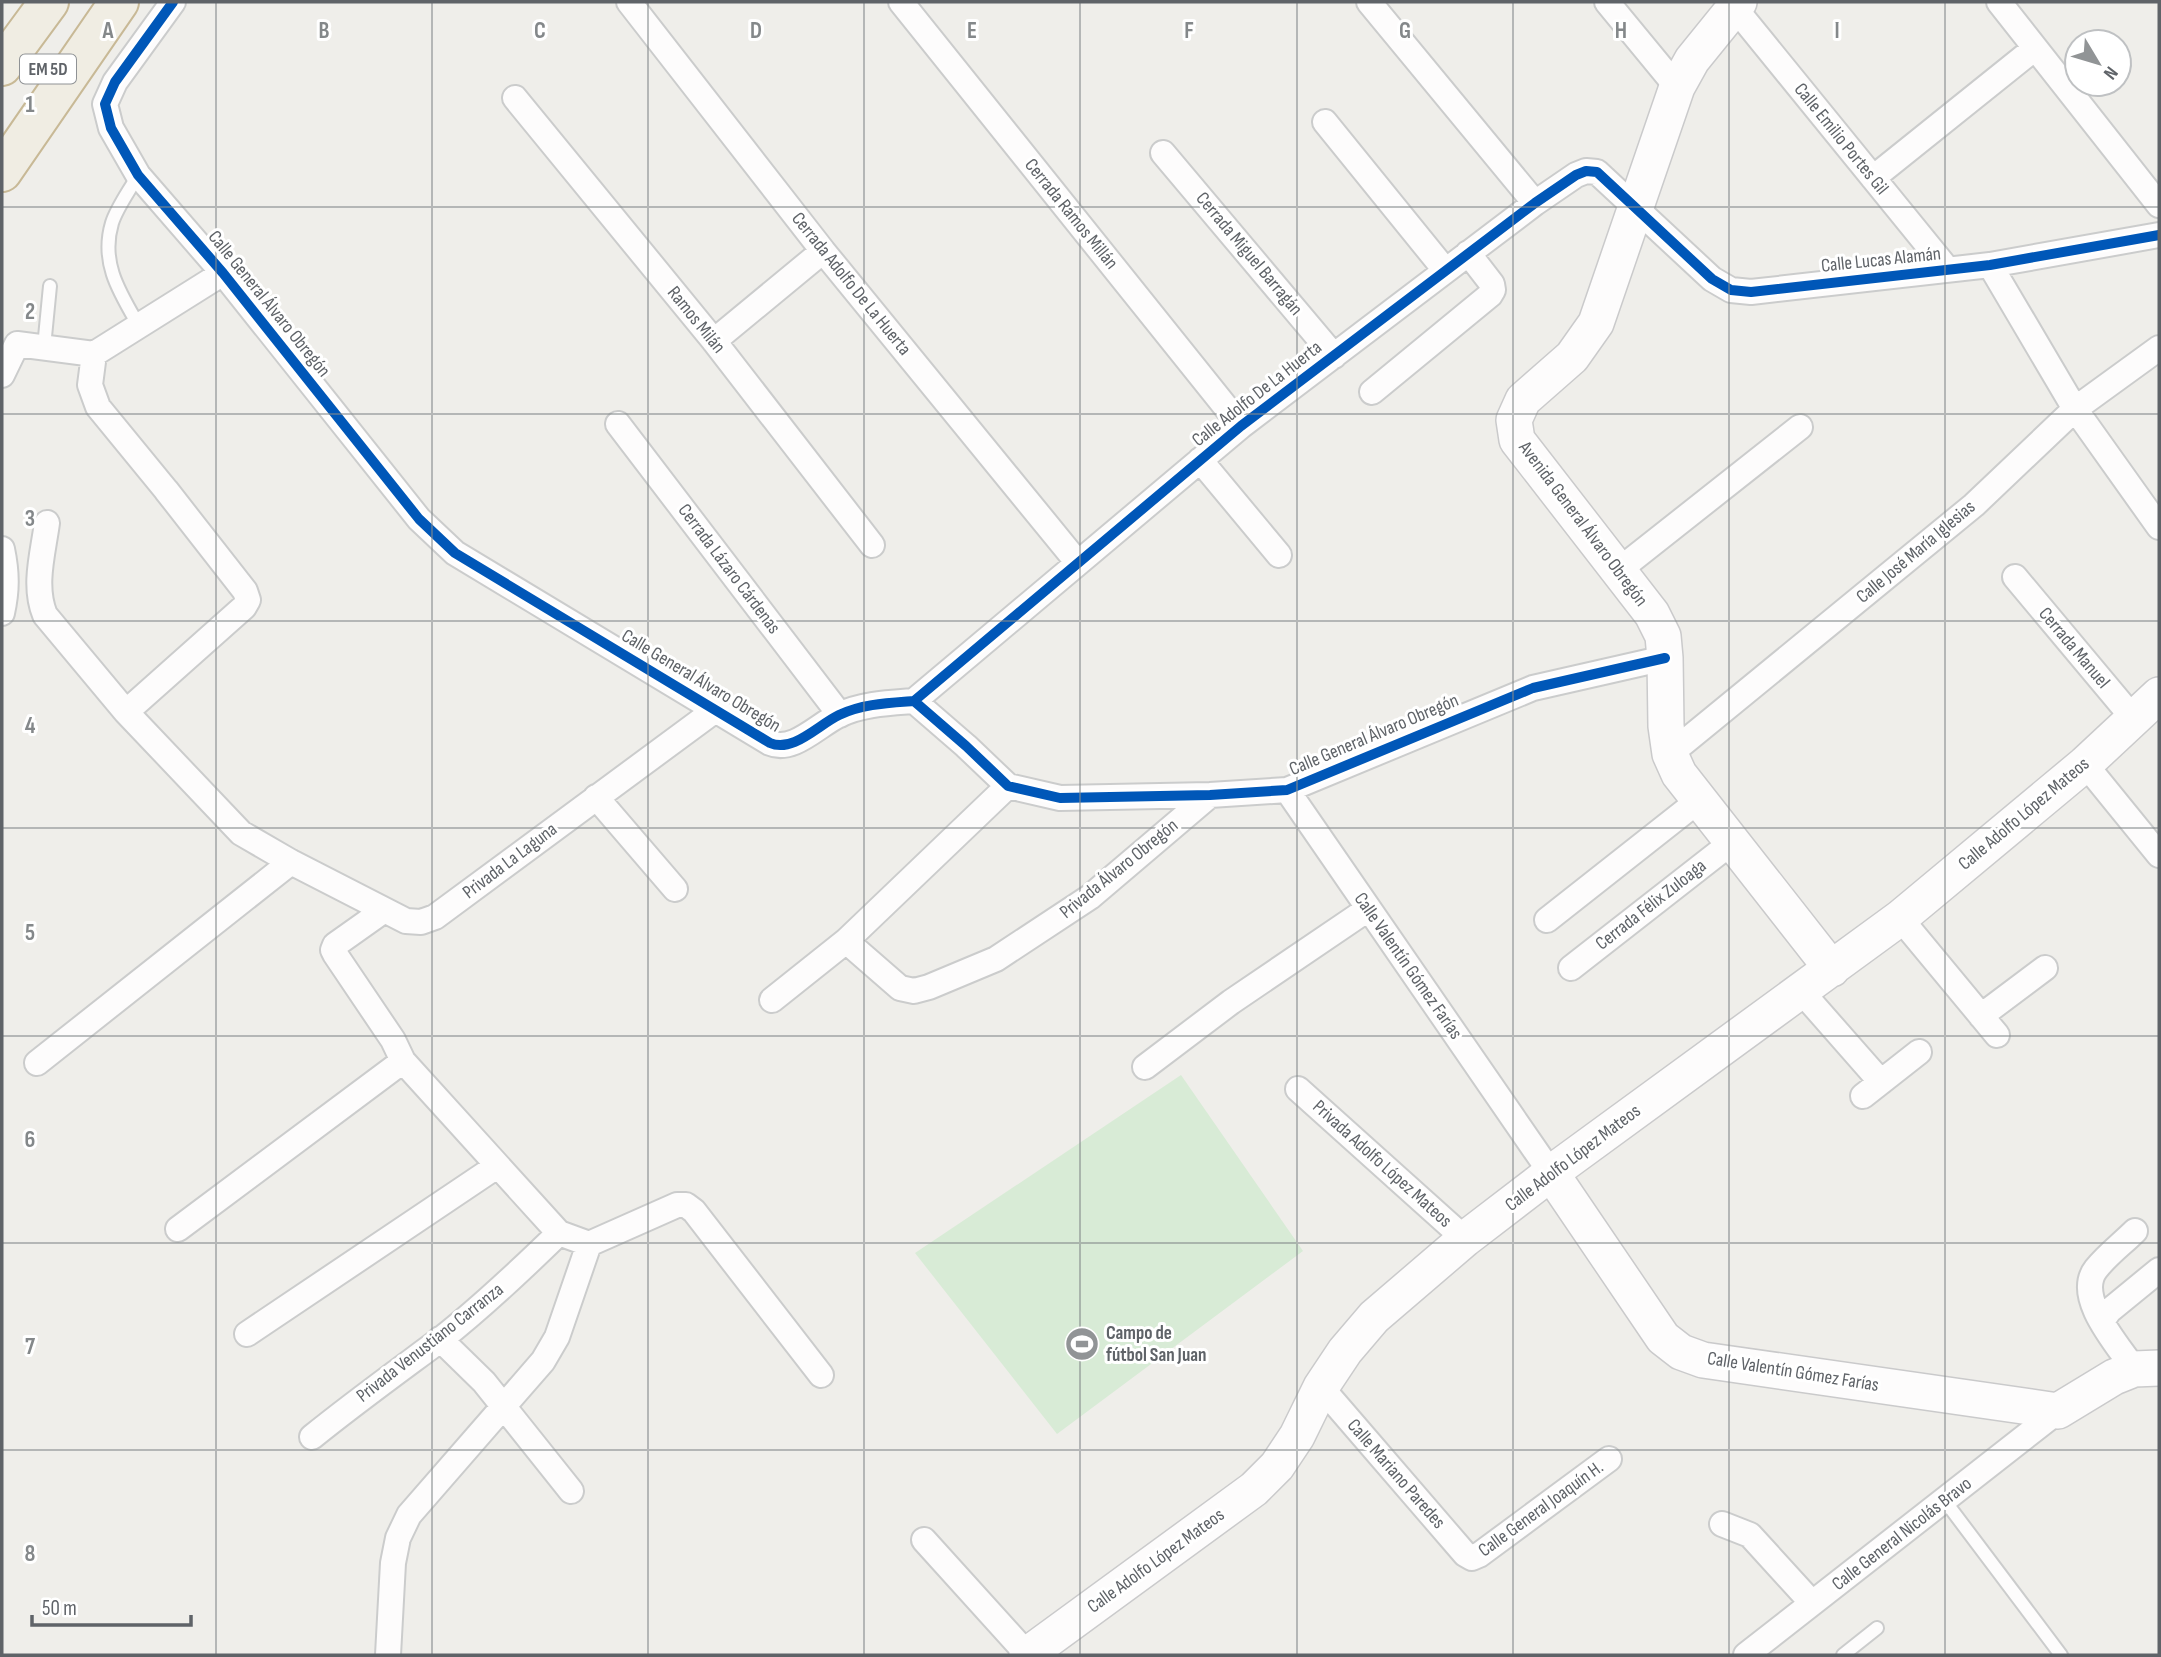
<svg xmlns="http://www.w3.org/2000/svg" width="2161" height="1657" font-family="'Sofia Sans Condensed',sans-serif">
	<style>
		.green { fill: #d8ebd6 }
		.lines { fill: none; stroke-linecap: round; stroke-linejoin: round }
		.lane-casing { stroke: #cbcccc; stroke-width: 16 }
		.street-casing { stroke: #cbcccc; stroke-width: 28 }
		.secondary-casing { stroke: #cacacb; stroke-width: 38 }
		.highway-casing { stroke: #c8b996; stroke-width: 42 }
		.lane { stroke: #fdfcfc; stroke-width: 12 }
		.street { stroke: #fdfcfc; stroke-width: 24 }
		.secondary { stroke: #fdfcfc; stroke-width: 35 }
		.highway { stroke: #f0ede3; stroke-width: 38 }
		.cycleway-casing { stroke: #fff; stroke-width: 15 }
		.cycleway { stroke: #0057b8; stroke-width: 10 }
		.grid { fill: none; stroke: #84888a; stroke-width: 2; stroke-opacity: 0.55 }
		.labels { text-anchor: middle; dominant-baseline: central; stroke-width: 6; stroke-linejoin: round; paint-order: stroke }
		.shield { fill: #fff; stroke: #8f9295; stroke-width: 2 }
		.shield-label { font-size: 18px; font-weight: bold; fill: #5f6368 }
		.street-label { font-size: 19px; fill: #5f6368; stroke: #fff }
		.poi-label { font-size: 19px; font-weight: bold; fill: #5f6368; stroke: #fff; text-anchor: start }
		.grid-label { font-size: 23px; text-anchor: middle; font-weight: bold; fill: #84888a; stroke: #fff; stroke-width: 6; stroke-linejoin: round; paint-order: stroke }
	</style>
	<rect width="100%" height="100%" fill="#efeeea"/>
	<path class="green" d="M 1181,1075 L 1303,1251 L 1057,1434 L 915,1253 Z"/>
	<g class="lines">
		<g class="lane-casing">
			<path id="lane" d="M 138,175 C 130,190 117,207 112,223 C 100,263 120,293 139,326
				M 44,347 L 50,286
				M 1945,1501 L 2061,1655
				M 1843,1655 L 1877,1628"/>
		</g>
		<g class="street-casing">
			<path id="street" d="M 173,2 L 115,82 L 105,104 L 111,128 L 138,175 L 223,273 L 419,519 L 455,553 L 770,743 C 793,753 818,725 839,715 C 862,704 888,703 914,701 L 966,746 L 1008,786 L 1060,798 L 1210,795 L 1287,790 L 1533,688 L 1665,658
				M 629,2 L 823,251 L 1078,563
				M 901,2 L 1241,426
				M 1369,2 L 1535,203
				M 1607,2 L 1677,87
				M 1999,2 L 2159,205
				M 1734,7 L 1948,270
				M 515,98 L 714,341 L 872,545
				M 1325,122 L 1445,270
				M 1163,153 L 1334,356
				M 1873,178 L 2035,48
				M 1990,265 L 2075,409 L 2159,527
				M 714,341 L 823,251
				M 94,354 L 90,385 L 98,407 L 166,490 L 245,591 L 248,600 L 244,607 L 126,712
				M 2,375 L 17,344 L 94,354 L 223,273
				M 1372,392 L 1490,295 L 1493,290 L 1492,284 L 1468,253
				M 618,424 L 840,715
				M 1200,460 L 1279,555
				M 47,523 C 43,553 33,586 45,615 L 126,712 L 241,833 L 291,862 L 406,921 L 421,922 L 435,917 L 714,711
				M 2,549 C 7,573 7,590 2,613
				M 1619,570 L 1800,427
				M 2015,577 L 2133,718
				M 914,701 L 1241,426 L 1535,203 L 1576,175 L 1586,171 L 1597,172 L 1712,279 L 1731,290 L 1751,292 L 1990,265 L 2159,235
				M 1670,754 L 1974,505 L 2075,409 L 2159,348
				M 2085,764 L 2159,855
				M 1287,790 L 1551,1173
				M 596,797 L 675,889
				M 383,911 L 335,945 L 333,950 L 335,954 L 393,1040 L 403,1061 L 559,1233 L 589,1244 L 677,1205 L 686,1205 L 694,1211 L 821,1375
				M 1900,918 L 1997,1035
				M 1547,920 L 1698,801
				M 846,941 L 900,988 L 914,991 L 929,987 L 996,959 L 1090,897 L 1210,795
				M 1571,968 L 1731,843
				M 1801,991 L 1881,1082
				M 772,1000 L 846,941 L 1008,786
				M 1981,1016 L 2045,968
				M 37,1063 L 291,862
				M 1145,1067 L 1231,1002 L 1368,909
				M 1298,1089 L 1465,1239
				M 1863,1096 L 1919,1052
				M 178,1229 L 403,1061
				M 2102,1321 L 2109,1311 L 2159,1270
				M 247,1334 L 497,1166
				M 440,1339 L 484,1382 L 571,1491
				M 2134,1369 C 2118,1345 2074,1297 2096,1269 C 2107,1255 2123,1243 2135,1231
				M 1321,1387 L 1465,1554 L 1472,1558 L 1479,1555 L 1609,1459
				M 312,1437 C 354,1403 397,1372 440,1340 C 482,1307 521,1270 559,1233
				M 1722,1524 L 1750,1535 L 1812,1603
				M 924,1540 L 1028,1655
				M 388,1655 L 393,1563 L 398,1538 L 409,1515 L 543,1361 L 557,1337 L 589,1244
				M 1746,1655 L 2058,1411"/>
		</g>
		<g class="secondary-casing">
			<path id="secondary" d="M 1739,2 L 1692,60 L 1677,87 L 1596,323 L 1572,357 L 1523,400 L 1514,420 L 1517,440 L 1652,614 L 1663,636 L 1665,658 L 1666,726 L 1670,754 L 1679,774 L 1832,969
				M 1551,1173 L 1663,1338 L 1681,1352 L 1703,1360 L 2058,1411 L 2114,1377 L 2134,1369 L 2159,1368
				M 1027,1655 L 1254,1489 L 1277,1466 L 1297,1436 L 1321,1387 L 1345,1351 L 1374,1317 L 1465,1239 L 1551,1173 L 1900,918 L 2085,764 L 2159,695"/>
		</g>
		<g class="highway-casing">
			<path id="highway" d="M 2,66 L 49,2
				M 2,172 L 119,2"/>
		</g>
		<use href="#lane" class="lane"/>
		<use href="#street" class="street"/>
		<use href="#secondary" class="secondary"/>
		<use href="#highway" class="highway"/>
		<g class="cycleway-casing">
			<path id="cycleway" d="M 173,2 L 115,82 L 105,104 L 111,128 L 138,175 L 223,273 L 419,519 L 455,553 L 770,743 C 793,753 818,725 839,715 C 862,704 888,703 914,701 L 966,746 L 1008,786 L 1060,798 L 1210,795 L 1287,790 L 1533,688 L 1665,658
				M 914,701 L 1241,426 L 1535,203 L 1576,175 L 1586,171 L 1597,172 L 1712,279 L 1731,290 L 1751,292 L 1990,265 L 2159,235"/>
		</g>
		<use href="#cycleway" class="cycleway"/>
	</g>
	<path class="grid" d="M 216,2 L 216,1655M 432,2 L 432,1655M 648,2 L 648,1655M 864,2 L 864,1655M 1080,2 L 1080,1655M 1297,2 L 1297,1655M 1513,2 L 1513,1655M 1729,2 L 1729,1655M 1945,2 L 1945,1655M 2,207 L 2159,207M 2,414 L 2159,414M 2,621 L 2159,621M 2,828 L 2159,828M 2,1036 L 2159,1036M 2,1243 L 2159,1243M 2,1450 L 2159,1450"/>
	<defs>
		<g id="stadium-disc" transform="scale(1.75)"><circle r="9.5" fill="#919496" stroke="#fff"/><path d="M0-5a6.5 5 0 1 0 0 10a6.5 5 0 1 0 0-10ZM-3.5-1.8h7v3.6h-7Z" fill="#fff"/></g>
	</defs>
	<g fill-rule="evenodd">
		<use href="#stadium-disc" x="1082" y="1344"/>
	</g>
	<g class="labels">
		<rect class="shield" x="20" y="54.5" width="56" height="29" rx="5"/>
		<g class="shield-label">
			<text x="48" y="69">EM 5D</text>
		</g>
		<g class="street-label">
			<text transform="translate(1841 139) rotate(51)">Calle Emilio Portes Gil</text>
			<text transform="translate(1071 214) rotate(51)">Cerrada Ramos Millán</text>
			<text transform="translate(1249 254) rotate(50)">Cerrada Miguel Barragán</text>
			<text transform="translate(1881 260) rotate(-6)">Calle Lucas Alamán</text>
			<text transform="translate(851 284) rotate(51)">Cerrada Adolfo De La Huerta</text>
			<text transform="translate(269 304) rotate(51)">Calle General Álvaro Obregón</text>
			<text transform="translate(696 320) rotate(51)">Ramos Milán</text>
			<text transform="translate(1257 394) rotate(-38)">Calle Adolfo De La Huerta</text>
			<text transform="translate(1583 524) rotate(53)">Avenida General Álvaro Obregón</text>
			<text transform="translate(1916 552) rotate(-40)">Calle José María Iglesias</text>
			<text transform="translate(729 569) rotate(53)">Cerrada Lázaro Cárdenas</text>
			<text transform="translate(2074 648) rotate(50)">Cerrada Manuel</text>
			<text transform="translate(701 681) rotate(31)">Calle General Álvaro Obregón</text>
			<text transform="translate(1374 735) rotate(-23)">Calle General Álvaro Obregón</text>
			<text transform="translate(2024 814) rotate(-40)">Calle Adolfo López Mateos</text>
			<text transform="translate(510 861) rotate(-37)">Privada La Laguna</text>
			<text transform="translate(1119 869) rotate(-39)">Privada Álvaro Obregón</text>
			<text transform="translate(1651 905) rotate(-38)">Cerrada Félix Zuloaga</text>
			<text transform="translate(1408 966) rotate(55)">Calle Valentín Gómez Farías</text>
			<text transform="translate(1573 1158) rotate(-37)">Calle Adolfo López Mateos</text>
			<text transform="translate(1382 1164) rotate(42)">Privada Adolfo López Mateos</text>
			<text transform="translate(430 1343) rotate(-38)">Privada Venustiano Carranza</text>
			<text transform="translate(1793 1372) rotate(9)">Calle Valentín Gómez Farías</text>
			<text transform="translate(1396 1474) rotate(49)">Calle Mariano Paredes</text>
			<text transform="translate(1541 1509) rotate(-36)">Calle General Joaquín H.</text>
			<text transform="translate(1902 1534) rotate(-38)">Calle General Nicolás Bravo</text>
			<text transform="translate(1156 1561) rotate(-36)">Calle Adolfo López Mateos</text>
		</g>
		<g class="poi-label">
			<text x="1106" y="1333">Campo de<tspan x="1106" dy="22">fútbol San Juan</tspan></text>
		</g>
	</g>
	<g class="grid-label">
		<text x="108" y="38">A</text>
		<text x="324" y="38">B</text>
		<text x="540" y="38">C</text>
		<text x="756" y="38">D</text>
		<text x="972" y="38">E</text>
		<text x="1189" y="38">F</text>
		<text x="1405" y="38">G</text>
		<text x="1621" y="38">H</text>
		<text x="1837" y="38">I</text>
		<text x="30" y="112">1</text>
		<text x="30" y="319">2</text>
		<text x="30" y="526">3</text>
		<text x="30" y="733">4</text>
		<text x="30" y="940">5</text>
		<text x="30" y="1147">6</text>
		<text x="30" y="1354">7</text>
		<text x="30" y="1561">8</text>
	</g>
	<rect width="2161" height="1657" fill="none" stroke="#5f6368" stroke-width="7"/>
	<g transform="translate(2098 63) rotate(128)"><circle r="33" fill="#ffffff" stroke="#bfc1c3" stroke-width="2"/>
	<path d="M0-5L12 26L0 18L-12 26Z" fill="#919496"/>
	<text y="-10" font-size="19" font-weight="bold" text-anchor="middle" fill="#5f6368">N</text>
	</g>
	<path d="M32 1615v10h159v-10" fill="none" stroke="#5f6368" stroke-width="3.5"/>
	<text x="42" y="1615" font-size="21" fill="#5f6368" stroke="#ffffff" stroke-width="5" paint-order="stroke">50 m</text>
</svg>
